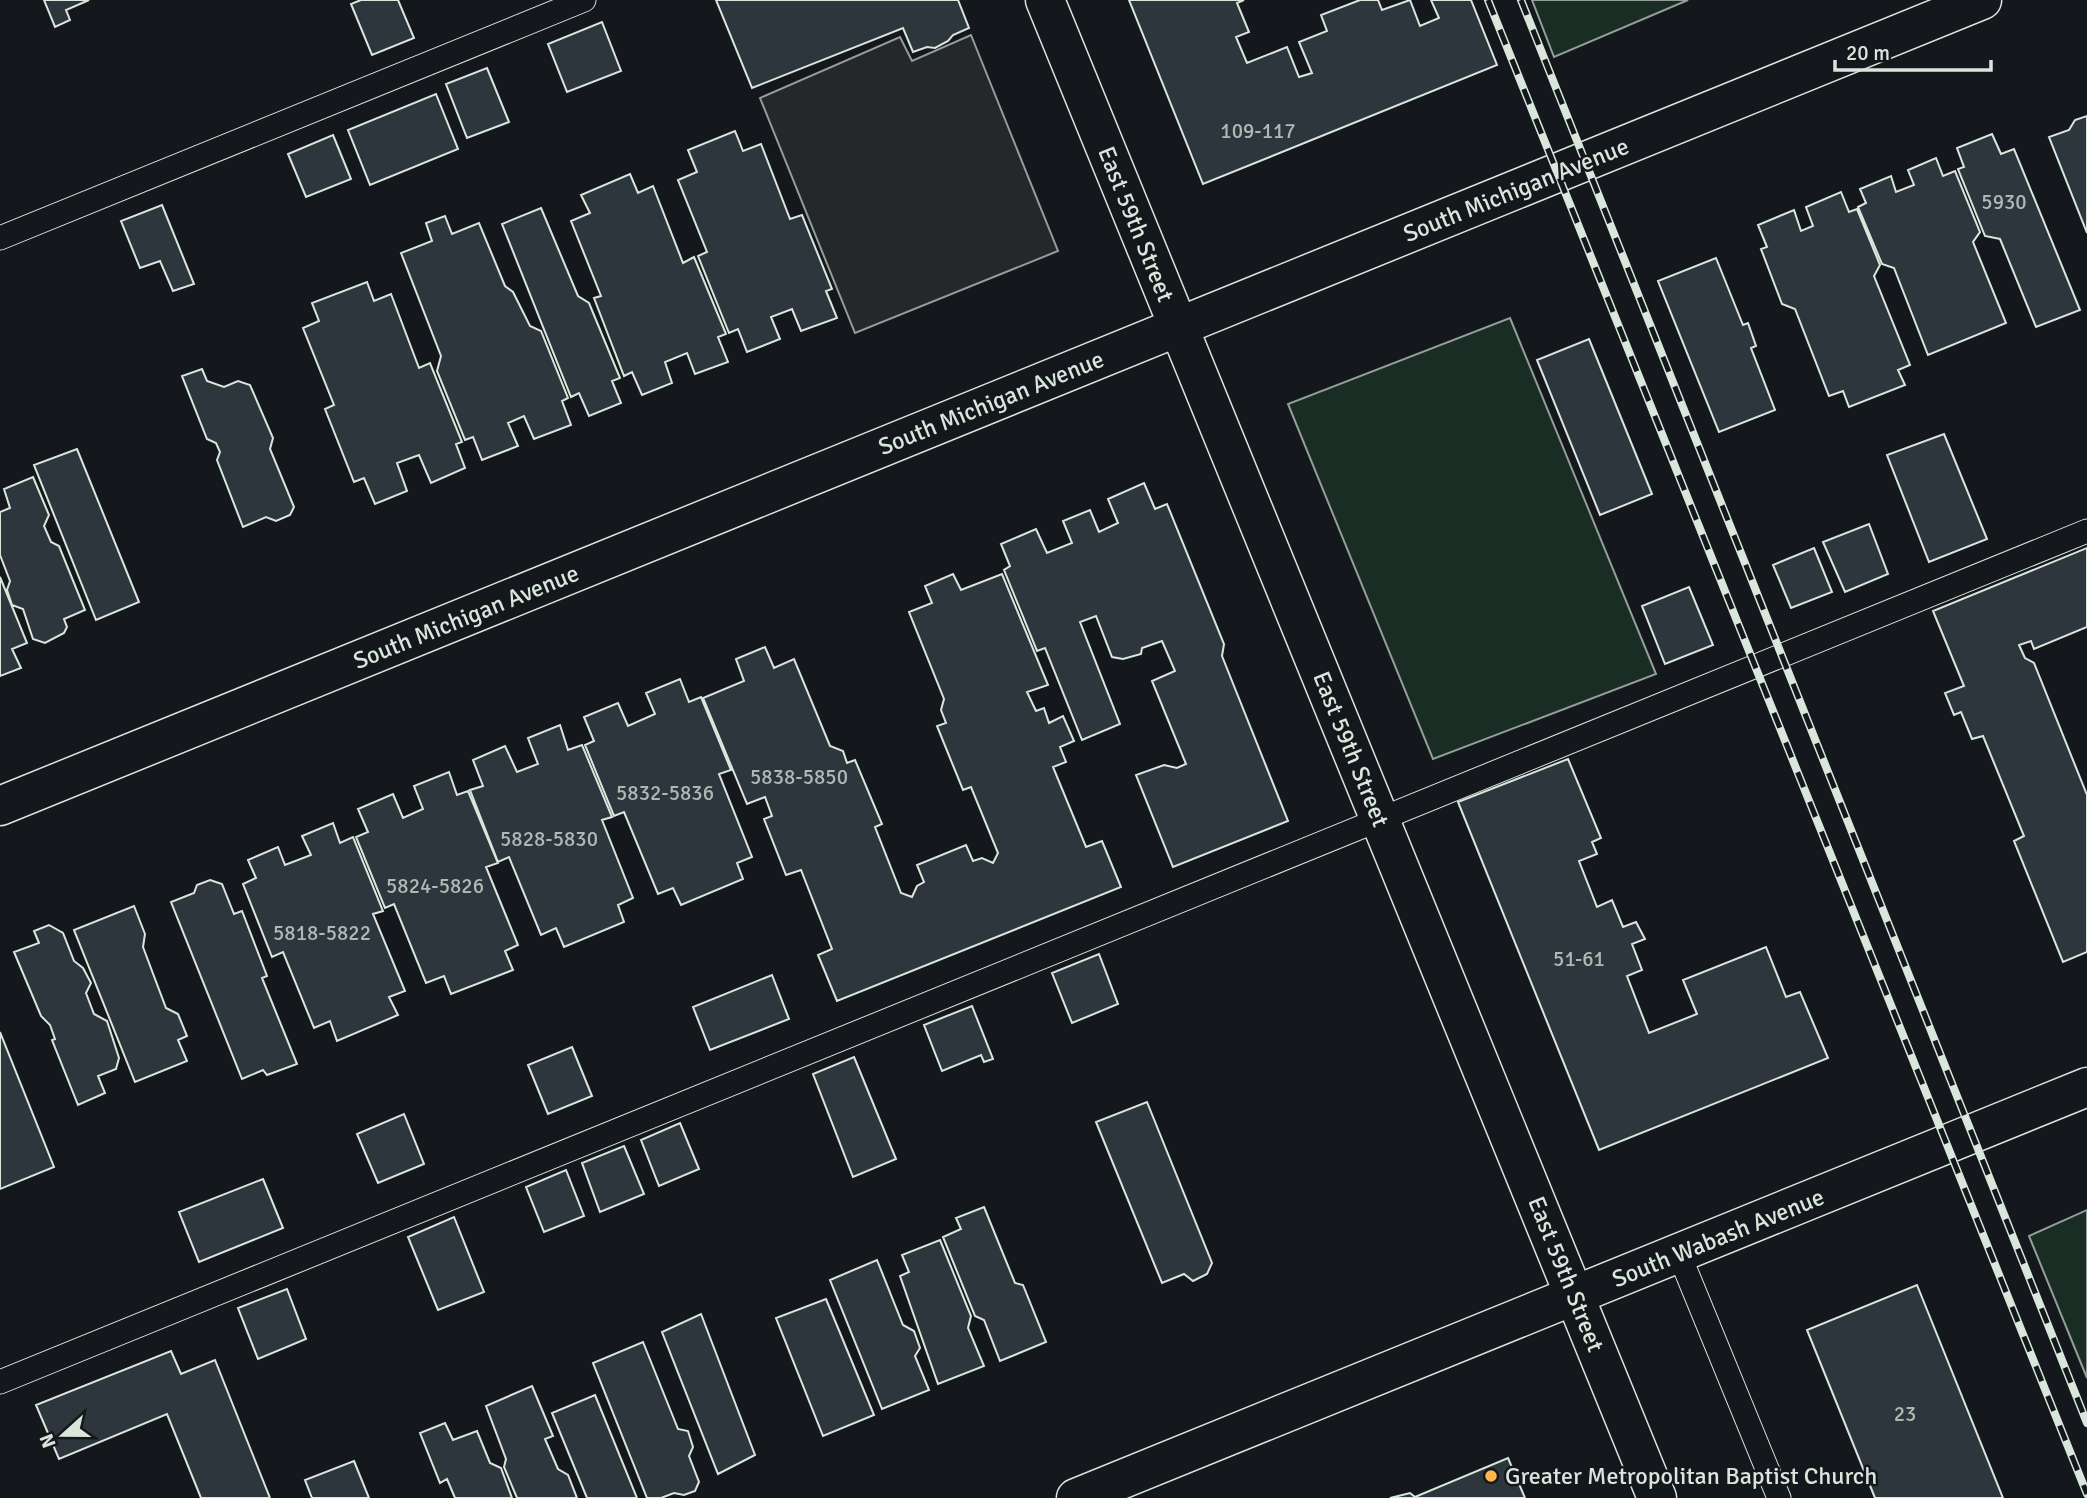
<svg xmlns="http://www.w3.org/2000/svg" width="2087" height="1498" font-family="Signika,sans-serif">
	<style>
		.green { fill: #1a2d24; stroke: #939e99; stroke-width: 2 }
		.parking { fill: #24282b; stroke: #939e99; stroke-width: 2 }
		.building { fill: #2c363c; stroke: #d8e6dc; stroke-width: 2 }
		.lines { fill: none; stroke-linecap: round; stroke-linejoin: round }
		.service-casing { stroke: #d8e6dc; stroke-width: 25 }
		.minor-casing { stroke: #d8e6dc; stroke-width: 41 }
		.tertiary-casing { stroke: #d8e6dc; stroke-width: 41 }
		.service { stroke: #14181c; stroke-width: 23 }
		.minor { stroke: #14181c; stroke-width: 38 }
		.tertiary { stroke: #14181c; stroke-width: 38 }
		.rail-casing { stroke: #d8e6dc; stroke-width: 8 }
		.rail { stroke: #14181c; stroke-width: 5; stroke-dasharray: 16; stroke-linecap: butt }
		.poi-dot { fill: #ffb74d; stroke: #14181c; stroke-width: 2.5 }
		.labels { text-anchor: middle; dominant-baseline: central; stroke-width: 5; stroke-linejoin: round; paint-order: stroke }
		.number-label { font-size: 21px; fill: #adbab4 }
		.street-label { font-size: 24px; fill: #d8e6dc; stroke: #14181c }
		.poi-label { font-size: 24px; fill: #d8e6dc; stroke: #14181c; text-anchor: start }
	</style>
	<rect width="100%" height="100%" fill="#14181c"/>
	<path class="green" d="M 1532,0 L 1688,0 L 1554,57 Z
		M 1510,318 L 1656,674 L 1433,759 L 1288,404 Z
		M 2087,1210 L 2087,1378 L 2029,1236 Z"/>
	<path class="parking" d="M 971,35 L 1058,251 L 855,333 L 760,98 L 900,37 L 912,61 Z"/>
	<path class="building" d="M 44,0 L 89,0 L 66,10 L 70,20 L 55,27 Z
		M 361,0 L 398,0 L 414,38 L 372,55 L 351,4 Z
		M 716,0 L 958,0 L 969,28 L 953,35 L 948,41 L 935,48 L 927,47 L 913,52 L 903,28 L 752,88 Z
		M 1129,0 L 1244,0 L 1237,3 L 1249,32 L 1236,37 L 1247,63 L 1287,47 L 1299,77 L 1312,73 L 1299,42 L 1327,31 L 1321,15 L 1360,0 L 1378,0 L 1382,10 L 1410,0 L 1420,26 L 1439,18 L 1431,0 L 1471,0 L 1497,65 L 1203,184 Z
		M 602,22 L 621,71 L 567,92 L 548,44 Z
		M 487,68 L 509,122 L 467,138 L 446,84 Z
		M 436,94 L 458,149 L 370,185 L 348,130 Z
		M 2087,116 L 2087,233 L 2049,137 L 2069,130 L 2075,120 Z
		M 735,131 L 743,151 L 761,144 L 790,219 L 802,215 L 832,289 L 826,291 L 837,318 L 801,331 L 792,309 L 771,317 L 780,339 L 747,352 L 738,329 L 729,333 L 698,256 L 707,252 L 678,180 L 697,172 L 688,150 Z
		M 1992,134 L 2001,154 L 2014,149 L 2080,310 L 2036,327 L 2000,239 L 1985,236 L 1958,169 L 1964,167 L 1957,148 Z
		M 333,135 L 351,179 L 306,197 L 288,154 Z
		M 1936,158 L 1943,176 L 1955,171 L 1980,232 L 1973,242 L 2006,323 L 1928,355 L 1894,268 L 1882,264 L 1858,207 L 1866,203 L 1860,189 L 1891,176 L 1896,192 L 1914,185 L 1908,170 Z
		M 630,174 L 638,193 L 653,186 L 683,263 L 694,257 L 726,334 L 718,337 L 728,362 L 695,374 L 687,353 L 665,362 L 672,383 L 642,395 L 632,372 L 624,376 L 594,298 L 601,296 L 571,221 L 590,213 L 581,195 Z
		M 1841,192 L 1849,212 L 1857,209 L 1880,265 L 1874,276 L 1910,365 L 1898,370 L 1905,385 L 1849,407 L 1843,391 L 1829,396 L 1795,309 L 1782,304 L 1761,249 L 1767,247 L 1758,225 L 1794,210 L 1801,231 L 1813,226 L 1806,207 Z
		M 162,205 L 194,284 L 173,291 L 160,261 L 140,268 L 121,221 Z
		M 541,208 L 578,296 L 589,303 L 620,378 L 612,381 L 621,403 L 589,416 L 579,393 L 571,397 L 502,224 Z
		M 445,216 L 452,234 L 479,223 L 505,286 L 513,292 L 530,326 L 541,331 L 568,398 L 562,401 L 571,425 L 534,439 L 524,416 L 508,423 L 518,446 L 482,460 L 473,437 L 465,440 L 437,371 L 441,356 L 401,253 L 432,241 L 426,223 Z
		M 1716,258 L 1743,325 L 1748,323 L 1756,346 L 1751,348 L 1775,410 L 1719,432 L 1658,281 Z
		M 367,282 L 374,301 L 391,294 L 419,368 L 430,363 L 462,442 L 456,444 L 465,468 L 431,483 L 419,455 L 397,463 L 407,491 L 375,504 L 364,478 L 354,482 L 325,409 L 334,405 L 303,328 L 319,321 L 312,303 Z
		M 1589,339 L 1652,494 L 1600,515 L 1537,360 Z
		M 202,369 L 207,381 L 224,387 L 238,381 L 250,385 L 273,438 L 270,449 L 294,507 L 290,515 L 276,521 L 266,517 L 243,527 L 217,460 L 220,452 L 216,443 L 207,439 L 182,376 Z
		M 1944,434 L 1987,539 L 1929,562 L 1887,455 Z
		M 77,449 L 139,602 L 96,620 L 34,465 Z
		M 33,477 L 49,515 L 44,526 L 51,542 L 59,546 L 85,610 L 64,619 L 67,627 L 64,633 L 45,643 L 33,639 L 23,609 L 12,605 L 7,590 L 10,581 L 0,555 L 0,512 L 10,508 L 4,489 Z
		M 1144,483 L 1155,509 L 1167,504 L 1224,644 L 1222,656 L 1288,821 L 1173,867 L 1136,775 L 1164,765 L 1177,768 L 1186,764 L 1152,681 L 1175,671 L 1162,641 L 1142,648 L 1141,654 L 1123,659 L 1112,657 L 1096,616 L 1080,622 L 1120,724 L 1082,740 L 1045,648 L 1037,651 L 1004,570 L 1010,566 L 1001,544 L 1036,529 L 1047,553 L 1072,543 L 1063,521 L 1090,510 L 1099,532 L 1118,523 L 1108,499 Z
		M 1869,524 L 1888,574 L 1845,592 L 1823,542 Z
		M 1814,548 L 1832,592 L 1791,608 L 1773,565 Z
		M 2087,548 L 2087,627 L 2034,649 L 2031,641 L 2019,645 L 2025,658 L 2034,663 L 2087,795 L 2087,952 L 2063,962 L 2014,841 L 2024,836 L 1983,736 L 1972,739 L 1961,712 L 1954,715 L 1945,693 L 1964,686 L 1933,611 Z
		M 953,574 L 961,590 L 1002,574 L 1048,685 L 1027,692 L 1036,711 L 1044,708 L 1049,723 L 1063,716 L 1074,741 L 1060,747 L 1066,762 L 1053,767 L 1086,847 L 1102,841 L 1121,887 L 837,1001 L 818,955 L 832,949 L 801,870 L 786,875 L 764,819 L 772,816 L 765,797 L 747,804 L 703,698 L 744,681 L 736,659 L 765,647 L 774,668 L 794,659 L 830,746 L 843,751 L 847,763 L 855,760 L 882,824 L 875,827 L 901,893 L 912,897 L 917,886 L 924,882 L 917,865 L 966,845 L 973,861 L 982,858 L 993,863 L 998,853 L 971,787 L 963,790 L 937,726 L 946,723 L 941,710 L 944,699 L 909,612 L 932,603 L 925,586 Z
		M 0,577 L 27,643 L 12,649 L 21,668 L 0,676 Z
		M 1689,587 L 1713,645 L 1665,664 L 1642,606 Z
		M 680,679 L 689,702 L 701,697 L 731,770 L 719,774 L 752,857 L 737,863 L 743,879 L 681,905 L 673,888 L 658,894 L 624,812 L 614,816 L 585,745 L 594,741 L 584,717 L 618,703 L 628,726 L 655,714 L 646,693 Z
		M 560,725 L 568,750 L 582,745 L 612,817 L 602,820 L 633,898 L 618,905 L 624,922 L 564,947 L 556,928 L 541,935 L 509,857 L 498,862 L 470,790 L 483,786 L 473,760 L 505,746 L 517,772 L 538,764 L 528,738 Z
		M 1568,759 L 1601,838 L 1592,842 L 1597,854 L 1579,861 L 1597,907 L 1612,900 L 1623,927 L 1636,922 L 1645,939 L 1632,944 L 1642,970 L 1627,976 L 1649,1033 L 1697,1014 L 1683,980 L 1766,947 L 1786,997 L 1800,992 L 1828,1058 L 1599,1150 L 1458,802 Z
		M 449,772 L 457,795 L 468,791 L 498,863 L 486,867 L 518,945 L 505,951 L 513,970 L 451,994 L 444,976 L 426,983 L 394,904 L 385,908 L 356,837 L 368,832 L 358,809 L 393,794 L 403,818 L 423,809 L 414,786 Z
		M 333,823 L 340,843 L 353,837 L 383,911 L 373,914 L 405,991 L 389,997 L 398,1015 L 337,1041 L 330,1021 L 314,1028 L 283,952 L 272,957 L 243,884 L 256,878 L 248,860 L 278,847 L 285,865 L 311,855 L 302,836 Z
		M 210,880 L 222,884 L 234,914 L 242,911 L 267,976 L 262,978 L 297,1064 L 267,1075 L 263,1070 L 242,1079 L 171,902 L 194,893 L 197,885 Z
		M 134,906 L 145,934 L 143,947 L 166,1008 L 178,1014 L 187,1036 L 178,1040 L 187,1061 L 135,1082 L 74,930 Z
		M 49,925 L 63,933 L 74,961 L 83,968 L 91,983 L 86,993 L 94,1014 L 107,1021 L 119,1058 L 116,1069 L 98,1076 L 105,1093 L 78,1105 L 52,1040 L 55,1039 L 50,1025 L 41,1016 L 14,952 L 39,943 L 34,931 Z
		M 1099,954 L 1118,1004 L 1072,1023 L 1052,973 Z
		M 772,975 L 789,1019 L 710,1050 L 693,1007 Z
		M 972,1006 L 993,1059 L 984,1062 L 981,1055 L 942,1071 L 924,1025 Z
		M 0,1032 L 54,1167 L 0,1189 Z
		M 572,1047 L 592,1096 L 548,1114 L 528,1065 Z
		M 854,1057 L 896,1159 L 853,1177 L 813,1074 Z
		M 1147,1102 L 1212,1263 L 1207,1274 L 1193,1281 L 1184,1274 L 1162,1283 L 1096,1122 Z
		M 404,1114 L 424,1164 L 378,1183 L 357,1134 Z
		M 680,1123 L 699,1169 L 659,1186 L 641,1140 Z
		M 624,1146 L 644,1194 L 600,1212 L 582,1163 Z
		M 566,1170 L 584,1216 L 544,1232 L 526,1187 Z
		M 263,1179 L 283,1228 L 199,1262 L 179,1212 Z
		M 984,1207 L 1015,1283 L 1023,1285 L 1046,1342 L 1000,1361 L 984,1320 L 975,1316 L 943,1237 L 961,1229 L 956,1218 Z
		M 454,1217 L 484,1292 L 438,1310 L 408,1237 Z
		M 940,1240 L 971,1316 L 968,1328 L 984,1366 L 938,1384 L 900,1276 L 909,1272 L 902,1255 Z
		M 877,1260 L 903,1325 L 914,1331 L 920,1348 L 915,1356 L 929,1390 L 882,1409 L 830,1280 Z
		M 1917,1285 L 2003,1498 L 1875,1498 L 1807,1330 Z
		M 287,1289 L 306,1339 L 258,1359 L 238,1308 Z
		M 826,1299 L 874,1415 L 823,1436 L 776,1318 Z
		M 701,1314 L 755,1455 L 718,1474 L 662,1332 Z
		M 643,1342 L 678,1429 L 688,1431 L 693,1447 L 689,1456 L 699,1482 L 695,1491 L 684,1495 L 674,1493 L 661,1498 L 647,1498 L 593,1363 Z
		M 171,1351 L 181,1374 L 215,1360 L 270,1498 L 201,1498 L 167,1414 L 59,1459 L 36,1405 Z
		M 532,1386 L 553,1436 L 545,1439 L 558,1469 L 568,1475 L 577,1498 L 517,1498 L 504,1467 L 506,1459 L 486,1406 Z
		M 595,1395 L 637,1498 L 587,1498 L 552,1413 Z
		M 445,1423 L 453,1440 L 477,1431 L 490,1463 L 501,1468 L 512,1498 L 455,1498 L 447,1479 L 440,1483 L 420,1433 Z
		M 1508,1458 L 1525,1498 L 1390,1498 L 1410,1493 L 1415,1497 Z
		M 354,1461 L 369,1498 L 312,1498 L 305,1480 Z"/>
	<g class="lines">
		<g class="service-casing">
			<path id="service" d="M 0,238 L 584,0
				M 1679,1254 L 1779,1498
				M 0,1382 L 2087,531"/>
		</g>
		<g class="minor-casing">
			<path id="minor" d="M 1076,1498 L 2087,1087"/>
		</g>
		<g class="tertiary-casing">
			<path id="tertiary" d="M 1045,0 L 1657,1498
				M 0,806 L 1982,0"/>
		</g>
		<use href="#service" class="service"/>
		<use href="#minor" class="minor"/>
		<use href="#tertiary" class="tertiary"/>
		<g class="rail-casing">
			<path id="rail" d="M 1488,0 L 2087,1494
				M 1521,0 L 2087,1423"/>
		</g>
		<use href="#rail" class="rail"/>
	</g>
	<circle class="poi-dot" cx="1491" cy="1476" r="7"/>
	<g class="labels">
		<g class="number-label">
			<text x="1258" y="131">109-117</text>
			<text x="2004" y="202">5930</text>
			<text x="799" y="777">5838-5850</text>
			<text x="665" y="793">5832-5836</text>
			<text x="549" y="839">5828-5830</text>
			<text x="435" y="886">5824-5826</text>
			<text x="322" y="933">5818-5822</text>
			<text x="1579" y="959">51-61</text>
			<text x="1905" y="1414">23</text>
		</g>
		<g class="street-label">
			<text transform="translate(1516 190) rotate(-22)">South Michigan Avenue</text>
			<text transform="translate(1136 224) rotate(68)">East 59th Street</text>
			<text transform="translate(991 403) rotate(-22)">South Michigan Avenue</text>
			<text transform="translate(466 617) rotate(-22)">South Michigan Avenue</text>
			<text transform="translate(1351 749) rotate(68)">East 59th Street</text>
			<text transform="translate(1718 1238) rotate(-22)">South Wabash Avenue</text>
			<text transform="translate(1566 1274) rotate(68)">East 59th Street</text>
		</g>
		<g class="poi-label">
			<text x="1505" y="1476">Greater Metropolitan Baptist Church</text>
		</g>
	</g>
	<g transform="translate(63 1435) rotate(249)" stroke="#14181c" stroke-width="5" paint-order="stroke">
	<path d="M0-5L12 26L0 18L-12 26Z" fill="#d8e6dc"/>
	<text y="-10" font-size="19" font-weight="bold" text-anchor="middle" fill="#d8e6dc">N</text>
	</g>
	<path d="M1835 60v10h156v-10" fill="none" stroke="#d8e6dc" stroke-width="3.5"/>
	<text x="1846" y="60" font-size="21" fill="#d8e6dc" stroke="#14181c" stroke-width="5" paint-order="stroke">20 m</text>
</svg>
